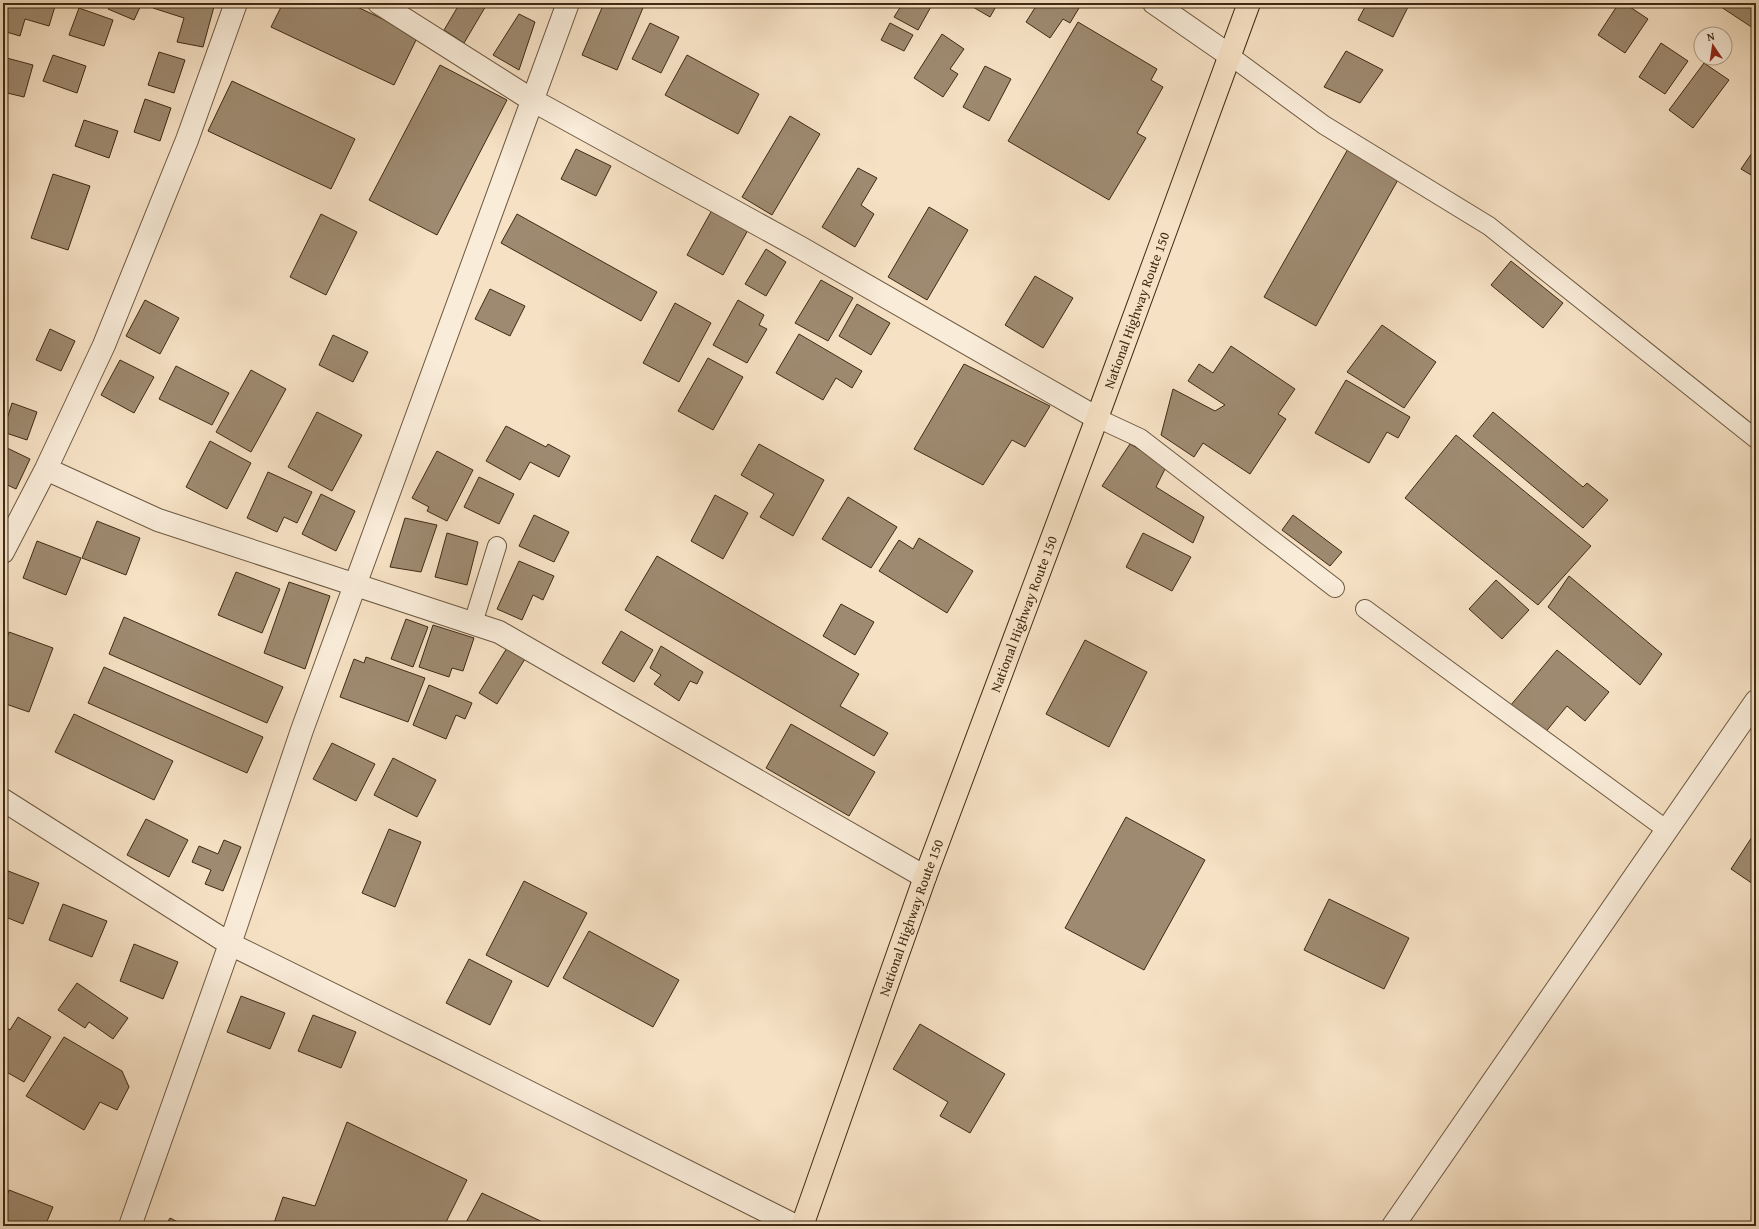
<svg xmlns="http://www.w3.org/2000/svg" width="1759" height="1229" font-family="'Gentium Book Plus',serif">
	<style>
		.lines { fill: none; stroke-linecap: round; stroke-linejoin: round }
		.stream { stroke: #88735a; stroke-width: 10 }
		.building { fill: #9e8a70; stroke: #3f2b14 }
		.lane-casing { stroke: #6d5840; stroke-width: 20 }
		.street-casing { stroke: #6d5840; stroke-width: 24 }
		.highway-casing { stroke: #3f2b14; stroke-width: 24 }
		.lane { stroke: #f9ecd9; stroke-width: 18 }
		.street { stroke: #f9ecd9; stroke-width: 22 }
		.highway { stroke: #f6e1c4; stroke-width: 22 }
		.labels { text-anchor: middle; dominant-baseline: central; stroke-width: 3.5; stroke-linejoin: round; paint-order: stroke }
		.street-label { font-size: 14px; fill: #3f2b14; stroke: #f9ecd9 }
	</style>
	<rect width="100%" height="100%" fill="#f6e1c4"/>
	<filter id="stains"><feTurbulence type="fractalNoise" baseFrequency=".005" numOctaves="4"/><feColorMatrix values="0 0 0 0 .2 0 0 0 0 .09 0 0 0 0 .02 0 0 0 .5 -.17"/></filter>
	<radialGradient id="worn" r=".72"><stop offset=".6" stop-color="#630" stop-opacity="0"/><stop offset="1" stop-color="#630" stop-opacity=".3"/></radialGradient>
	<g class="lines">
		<path class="stream" d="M 1754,1226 L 1756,1222"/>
	</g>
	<path class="building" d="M 5,3 L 56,3 L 49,26 L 25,19 L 20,36 L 3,31 L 3,8 Z
		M 111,3 L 142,3 L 134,20 L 108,9 Z
		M 155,3 L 215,3 L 203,47 L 177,42 L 184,18 L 153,8 Z
		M 283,3 L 349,3 L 418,36 L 394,85 L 271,27 Z
		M 460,3 L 487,4 L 464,43 L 444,30 Z
		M 604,3 L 645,3 L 617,70 L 582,55 Z
		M 903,3 L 933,3 L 918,30 L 894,17 Z
		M 966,3 L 998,3 L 990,17 Z
		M 1038,3 L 1071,3 L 1079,8 L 1070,23 L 1063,19 L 1050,38 L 1026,22 Z
		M 1367,3 L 1410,3 L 1393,37 L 1358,20 Z
		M 1619,3 L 1624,3 L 1648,19 L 1625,53 L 1598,35 Z
		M 1715,3 L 1756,3 L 1756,30 Z
		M 79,8 L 113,20 L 104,46 L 69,35 Z
		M 519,14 L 535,22 L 519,70 L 493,55 Z
		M 1078,22 L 1157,69 L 1151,80 L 1163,87 L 1137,133 L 1146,138 L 1109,200 L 1008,141 Z
		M 650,23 L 679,37 L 661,73 L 632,59 Z
		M 890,23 L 913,35 L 904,51 L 881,40 Z
		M 942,34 L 964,49 L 950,69 L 958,74 L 943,97 L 914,78 Z
		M 1661,43 L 1688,61 L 1665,94 L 1639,77 Z
		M 1346,51 L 1383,70 L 1360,103 L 1324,87 Z
		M 159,52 L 185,60 L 174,93 L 148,85 Z
		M 53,55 L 86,66 L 77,93 L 43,81 Z
		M 687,55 L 759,94 L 738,134 L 665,95 Z
		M 3,57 L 33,65 L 24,97 L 3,92 Z
		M 1704,63 L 1729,80 L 1693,128 L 1669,110 Z
		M 440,65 L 507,100 L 437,235 L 369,200 Z
		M 985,66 L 1011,79 L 989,121 L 963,107 Z
		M 232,81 L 355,139 L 331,189 L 208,131 Z
		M 145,99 L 171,108 L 160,141 L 134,132 Z
		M 790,116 L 820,134 L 772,215 L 742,197 Z
		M 84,120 L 118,131 L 109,158 L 75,146 Z
		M 1756,147 L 1756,178 L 1741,169 Z
		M 576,149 L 611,166 L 596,196 L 561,179 Z
		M 1348,149 L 1399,178 L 1316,326 L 1264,297 Z
		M 858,168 L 877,178 L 861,205 L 874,214 L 855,247 L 822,227 Z
		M 53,174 L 90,186 L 68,250 L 31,238 Z
		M 929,207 L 968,230 L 927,300 L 888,277 Z
		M 712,210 L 748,230 L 723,275 L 687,255 Z
		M 321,214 L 357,232 L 326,295 L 290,277 Z
		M 517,214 L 657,292 L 641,321 L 501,243 Z
		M 766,249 L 786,262 L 766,296 L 745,284 Z
		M 1511,261 L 1563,303 L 1543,328 L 1491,285 Z
		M 1035,276 L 1073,298 L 1043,348 L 1005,325 Z
		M 821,280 L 853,298 L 828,341 L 795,323 Z
		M 490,289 L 525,306 L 510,336 L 475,319 Z
		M 145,300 L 179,318 L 160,354 L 126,336 Z
		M 738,300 L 764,315 L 759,325 L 767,329 L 747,363 L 713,345 Z
		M 675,303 L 711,323 L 679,382 L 643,363 Z
		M 857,304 L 890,323 L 871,355 L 839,336 Z
		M 1382,325 L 1436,362 L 1404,408 L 1347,372 Z
		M 50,329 L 75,341 L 61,371 L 36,360 Z
		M 799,334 L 862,371 L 852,388 L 836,378 L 823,400 L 776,373 Z
		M 333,335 L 368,352 L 353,382 L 319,365 Z
		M 1231,346 L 1295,389 L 1278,414 L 1286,419 L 1250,474 L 1203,443 L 1194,457 L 1161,435 L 1173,389 L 1215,411 L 1225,405 L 1188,381 L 1199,364 L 1213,373 Z
		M 708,358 L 743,377 L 713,430 L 678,411 Z
		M 120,360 L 154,377 L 134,413 L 101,395 Z
		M 964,364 L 1050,406 L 1025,447 L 1012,440 L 983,485 L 914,449 Z
		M 176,366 L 229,393 L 212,425 L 159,399 Z
		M 251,370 L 286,389 L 251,452 L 216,432 Z
		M 1346,380 L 1410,417 L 1398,438 L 1387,432 L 1369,463 L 1315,433 Z
		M 12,403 L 37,412 L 27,440 L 3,432 Z
		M 317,412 L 362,435 L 332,491 L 288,467 Z
		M 1493,412 L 1583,487 L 1587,483 L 1608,500 L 1583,528 L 1473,436 Z
		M 506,426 L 546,447 L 548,444 L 570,456 L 559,477 L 530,462 L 520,480 L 486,461 Z
		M 1456,435 L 1591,546 L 1538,605 L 1405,498 Z
		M 210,441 L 251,463 L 227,509 L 186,487 Z
		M 759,444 L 824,480 L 793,536 L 760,517 L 774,494 L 741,475 Z
		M 1130,444 L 1167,465 L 1156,487 L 1204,517 L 1193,543 L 1102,486 Z
		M 5,447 L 30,459 L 16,489 L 3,483 L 3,452 Z
		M 437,451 L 473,470 L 447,521 L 427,511 L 429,507 L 412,498 Z
		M 268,472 L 312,492 L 297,523 L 284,517 L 277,532 L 247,518 Z
		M 479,477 L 514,494 L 499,524 L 464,507 Z
		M 321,494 L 355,511 L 336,551 L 302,534 Z
		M 715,495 L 748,513 L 723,559 L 691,541 Z
		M 848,497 L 897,527 L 871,568 L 822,539 Z
		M 534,515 L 569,532 L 554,562 L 519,546 Z
		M 1293,515 L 1342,552 L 1330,566 L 1282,530 Z
		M 405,518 L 437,525 L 421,572 L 390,567 Z
		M 97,521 L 140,538 L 126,575 L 82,558 Z
		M 447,533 L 478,542 L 467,585 L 435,577 Z
		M 1143,533 L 1191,557 L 1172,591 L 1126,567 Z
		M 919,538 L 973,571 L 947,613 L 879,571 L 899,540 L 913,549 Z
		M 37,541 L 81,558 L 66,595 L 23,578 Z
		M 657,556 L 859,674 L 840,706 L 888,733 L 874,756 L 625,610 Z
		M 519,561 L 554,576 L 543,600 L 533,595 L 522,620 L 497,609 Z
		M 236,572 L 280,589 L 262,633 L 218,615 Z
		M 1569,576 L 1662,654 L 1640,685 L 1548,607 Z
		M 1496,580 L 1529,610 L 1502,639 L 1469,609 Z
		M 289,582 L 330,596 L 305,669 L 264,653 Z
		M 841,604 L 874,622 L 855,655 L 823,636 Z
		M 124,617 L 283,687 L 267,723 L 109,654 Z
		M 406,619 L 428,627 L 413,667 L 391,659 Z
		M 433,625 L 474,638 L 463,671 L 452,668 L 449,677 L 419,667 Z
		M 621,631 L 653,650 L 634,682 L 602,663 Z
		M 9,632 L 53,648 L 29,712 L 3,703 L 3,649 Z
		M 1085,640 L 1147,672 L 1109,747 L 1046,714 Z
		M 661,646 L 703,672 L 697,684 L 690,681 L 679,701 L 654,684 L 661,675 L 650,668 Z
		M 507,648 L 525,659 L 497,704 L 479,693 Z
		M 1557,650 L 1609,692 L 1585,721 L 1567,706 L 1544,734 L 1510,706 Z
		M 366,657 L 425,678 L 408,722 L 340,697 L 354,659 L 364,663 Z
		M 104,667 L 263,737 L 247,773 L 88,703 Z
		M 429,685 L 472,703 L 465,719 L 456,715 L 446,739 L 413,725 Z
		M 74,714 L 173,761 L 154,800 L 55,752 Z
		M 791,724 L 875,772 L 849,816 L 766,768 Z
		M 332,743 L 375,764 L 356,801 L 313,779 Z
		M 393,758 L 436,780 L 417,817 L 374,795 Z
		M 1126,817 L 1205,860 L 1144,970 L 1065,928 Z
		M 146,819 L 188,840 L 169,877 L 127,855 Z
		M 389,829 L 421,842 L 395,907 L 362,893 Z
		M 1752,837 L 1756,839 L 1756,886 L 1731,869 Z
		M 224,840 L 241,847 L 223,891 L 205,884 L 211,870 L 192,862 L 199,846 L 218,854 Z
		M 3,869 L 39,883 L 23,924 L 3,916 Z
		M 524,881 L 587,913 L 548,987 L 486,955 Z
		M 1329,899 L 1409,938 L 1384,989 L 1304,950 Z
		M 63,904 L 107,921 L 92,957 L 49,940 Z
		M 589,931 L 679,980 L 653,1027 L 563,978 Z
		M 134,944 L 178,962 L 163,999 L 120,981 Z
		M 469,959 L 512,981 L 490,1025 L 446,1003 Z
		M 77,983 L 128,1018 L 113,1039 L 89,1022 L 85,1028 L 58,1010 Z
		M 241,996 L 285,1013 L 270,1049 L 227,1032 Z
		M 313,1015 L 356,1032 L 341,1068 L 298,1051 Z
		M 18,1017 L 51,1037 L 24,1082 L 3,1070 L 3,1025 L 10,1030 Z
		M 920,1024 L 1005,1074 L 970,1133 L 940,1116 L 948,1102 L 893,1069 Z
		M 64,1037 L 122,1071 L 129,1087 L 117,1110 L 100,1102 L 84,1130 L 26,1096 Z
		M 347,1122 L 467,1180 L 444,1226 L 273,1226 L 283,1197 L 315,1206 Z
		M 9,1190 L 53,1207 L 45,1226 L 3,1226 L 3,1206 Z
		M 482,1193 L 551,1226 L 464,1226 Z
		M 170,1218 L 186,1226 L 165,1226 Z"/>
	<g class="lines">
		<g class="lane-casing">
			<path id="lane" d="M 1229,55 L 1324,125 L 1489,226 L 1756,439
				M 1097,418 L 1140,438 L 1335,588
				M 1365,609 L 1667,830
				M 473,623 L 497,546"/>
		</g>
		<g class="street-casing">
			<path id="street" d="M 379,3 L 532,100 L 801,248 L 1097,418
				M 1154,3 L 1229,55
				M 46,469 L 158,520 L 499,632 L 925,877
				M 3,552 L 46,469 L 104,345 L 187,140 L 236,3
				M 3,800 L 230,944 L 441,1048 L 796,1226
				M 130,1226 L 230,944 L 302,730 L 568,3
				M 1393,1226 L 1756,701"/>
		</g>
		<g class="highway-casing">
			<g id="highway">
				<path id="s1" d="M 802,1226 L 925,877 L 1097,418 L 1249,3"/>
			</g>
		</g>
		<use href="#lane" class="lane"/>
		<use href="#street" class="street"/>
		<use href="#highway" class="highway"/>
	</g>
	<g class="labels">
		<g class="street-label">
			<text stroke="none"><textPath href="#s1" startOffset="975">National Highway Route 150</textPath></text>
			<text stroke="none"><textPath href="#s1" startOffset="651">National Highway Route 150</textPath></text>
			<text stroke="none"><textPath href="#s1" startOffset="327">National Highway Route 150</textPath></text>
		</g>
	</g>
	<rect width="1759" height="1229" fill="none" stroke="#f6e1c4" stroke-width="16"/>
	<rect x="4" y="4" width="1751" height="1221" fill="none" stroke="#3f2b14" stroke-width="2"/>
	<rect x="8" y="8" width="1743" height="1213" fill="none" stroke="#3f2b14"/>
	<g transform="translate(1713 46) rotate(347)"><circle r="19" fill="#f9ecd9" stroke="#af9f8a"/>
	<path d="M0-3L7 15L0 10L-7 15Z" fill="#8f2418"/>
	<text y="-6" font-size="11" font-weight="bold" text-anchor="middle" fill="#3f2b14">N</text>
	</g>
	<rect width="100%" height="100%" filter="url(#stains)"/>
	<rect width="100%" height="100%" fill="url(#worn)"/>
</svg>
